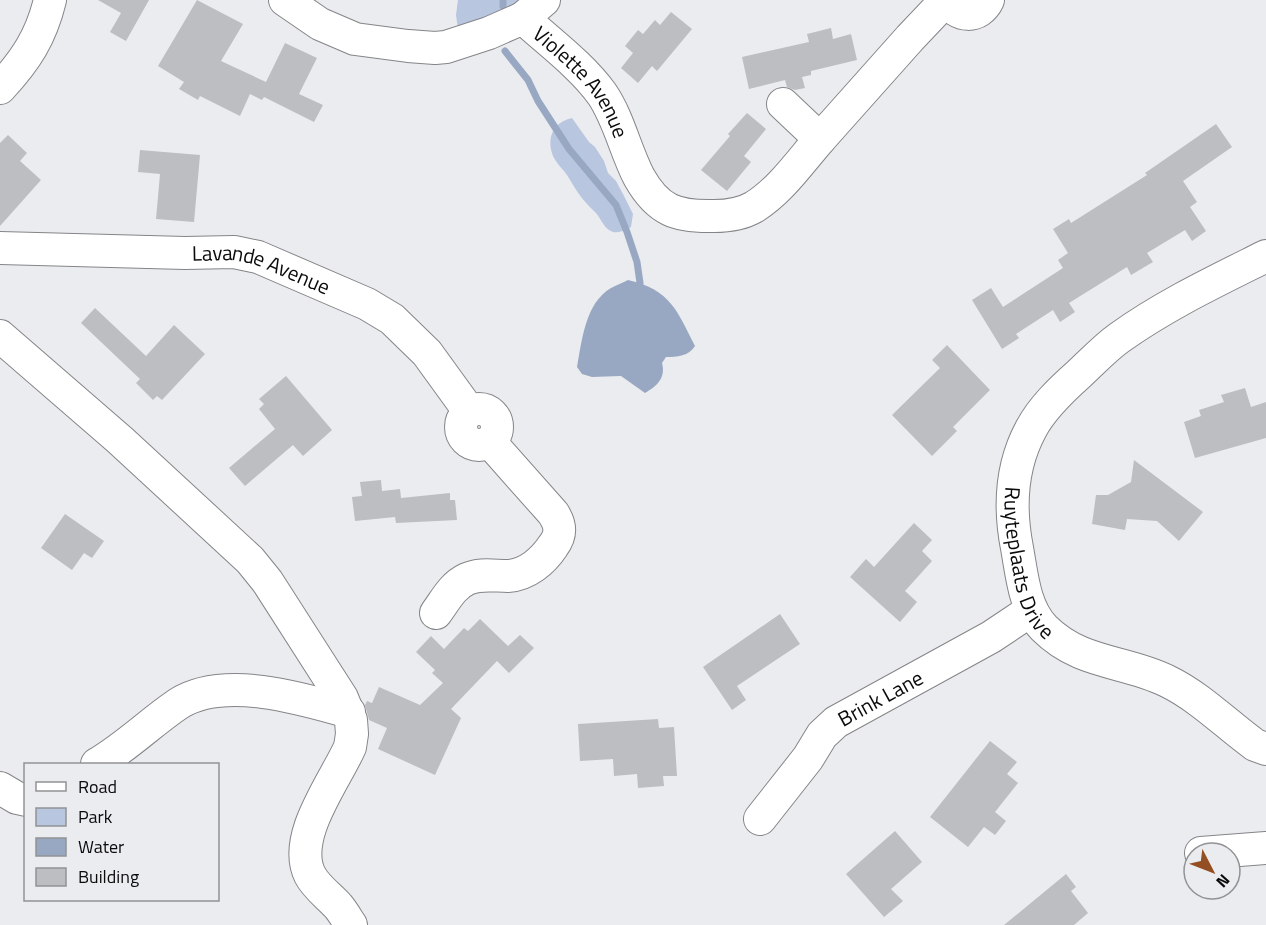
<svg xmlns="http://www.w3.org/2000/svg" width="1266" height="925" font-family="'Titillium Web',sans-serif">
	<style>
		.green { fill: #b8c6e0 }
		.water { fill: #99a8c2 }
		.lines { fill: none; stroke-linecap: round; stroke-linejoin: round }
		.stream { stroke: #99a8c2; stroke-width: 7 }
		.building { fill: #bdbec1 }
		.minor-casing { stroke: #848588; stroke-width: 34 }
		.minor { stroke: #fff; stroke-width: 32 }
		.labels { text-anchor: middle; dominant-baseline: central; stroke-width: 4.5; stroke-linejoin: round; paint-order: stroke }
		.street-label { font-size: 21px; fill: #0b0b0c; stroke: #ebecef }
	</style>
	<rect width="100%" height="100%" fill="#ebecef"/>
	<path class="green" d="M 458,0 L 544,0 L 460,43 L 456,15 Z
		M 572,118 L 589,142 L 595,147 L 604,161 L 608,173 L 616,181 L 623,194 L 633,214 L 631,227 C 624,231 616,235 609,230 C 603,226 600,217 595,212 C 581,199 576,190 567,175 C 563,169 556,163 553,156 C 546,138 553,122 572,118 Z"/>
	<path class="water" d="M 628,280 C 671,290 677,311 695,346 C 689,356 677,357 666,357 L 662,363 C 666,378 657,386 645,393 L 621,376 L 592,377 L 582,374 L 577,367 C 582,341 585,303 611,288 C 616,285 623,283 628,280 Z"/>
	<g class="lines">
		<path class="stream" d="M 503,0 L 503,6
			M 505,51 L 528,80 L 538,101 L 569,149 L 616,205 L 627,232 L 637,262 L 640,283"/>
	</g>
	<path class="building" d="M 98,0 L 149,0 L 126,41 L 110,32 L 121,13 Z
		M 197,0 L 243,24 L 221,61 L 266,82 L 285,43 L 317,58 L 299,94 L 323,105 L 314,122 L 264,97 L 262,100 L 250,94 L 240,116 L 200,96 L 198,100 L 179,89 L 184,82 L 158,66 Z
		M 671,12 L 692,29 L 657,71 L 652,66 L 638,83 L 621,68 L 633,53 L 625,46 L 638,30 L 643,34 L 655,20 L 660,25 Z
		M 831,28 L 833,39 L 851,34 L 857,60 L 811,71 L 811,75 L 802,77 L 805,88 L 795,90 L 787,87 L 785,80 L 749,89 L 742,57 L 809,42 L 807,34 Z
		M 747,113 L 766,129 L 744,156 L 751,162 L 727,191 L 701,170 L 730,136 L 728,134 Z
		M 1216,124 L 1232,147 L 1183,181 L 1197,202 L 1190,207 L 1206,231 L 1192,241 L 1185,230 L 1147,253 L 1153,262 L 1131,275 L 1127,267 L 1069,303 L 1075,312 L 1060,322 L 1053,310 L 1016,334 L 1019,338 L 1002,349 L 972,300 L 991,288 L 1003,307 L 1063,268 L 1058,260 L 1068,253 L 1053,229 L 1069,219 L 1071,223 L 1147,175 L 1145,173 Z
		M 8,135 L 27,153 L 20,161 L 41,180 L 0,226 L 0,143 Z
		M 140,150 L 200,155 L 194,222 L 156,219 L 160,174 L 138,172 Z
		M 95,308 L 146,356 L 174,325 L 205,354 L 162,400 L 157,396 L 153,400 L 136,383 L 140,379 L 81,323 Z
		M 947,345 L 990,390 L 953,427 L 957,431 L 932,456 L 892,415 L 940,368 L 932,360 Z
		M 286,376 L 332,430 L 303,456 L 293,445 L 245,486 L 229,468 L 275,429 L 259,409 L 264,404 L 259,399 Z
		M 1245,388 L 1251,407 L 1266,402 L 1266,438 L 1195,458 L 1184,422 L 1201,416 L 1199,410 L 1224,402 L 1221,395 Z
		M 1134,460 L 1203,512 L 1179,541 L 1157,521 L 1127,519 L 1125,530 L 1092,524 L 1096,495 L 1108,495 L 1131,482 Z
		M 381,480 L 382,491 L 400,489 L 401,498 L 450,493 L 450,500 L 455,500 L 457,520 L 396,523 L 395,517 L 355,521 L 352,497 L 362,496 L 360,482 Z
		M 65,514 L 104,541 L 92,558 L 84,553 L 72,570 L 41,548 Z
		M 914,523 L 932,540 L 922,551 L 932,561 L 905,591 L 917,602 L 900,622 L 850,577 L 866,559 L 874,567 Z
		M 780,614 L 800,644 L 737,686 L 746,700 L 732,710 L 703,667 Z
		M 480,619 L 508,646 L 520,635 L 534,648 L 509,673 L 497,661 L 451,709 L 461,718 L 435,775 L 378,749 L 387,728 L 369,720 L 365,705 L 367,701 L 372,703 L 379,687 L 420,705 L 443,683 L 432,673 L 435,670 L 416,652 L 431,636 L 444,649 L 464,628 L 468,631 Z
		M 658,719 L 659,728 L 674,727 L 677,776 L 663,776 L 664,786 L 638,788 L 637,774 L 614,776 L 613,759 L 580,761 L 578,724 Z
		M 990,741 L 1017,762 L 1007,774 L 1018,783 L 995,812 L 1006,821 L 995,835 L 984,827 L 968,847 L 930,817 Z
		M 895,831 L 922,862 L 891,889 L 903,901 L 884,917 L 846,874 Z
		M 1066,874 L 1076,887 L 1071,891 L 1088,913 L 1074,925 L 1004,925 Z"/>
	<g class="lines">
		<g class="minor-casing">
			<g id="minor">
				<path id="s1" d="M 285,0 L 320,24 L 355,39 L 408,46 L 435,48 L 446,47 L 489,33 L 523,18 C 549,42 581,65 602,94 C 619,119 625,150 639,177 C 658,211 677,217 714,216 C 728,216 742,214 754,207 C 780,191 800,162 820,139 L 783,104"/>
				<path d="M 947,0 C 957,18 979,19 988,0"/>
				<path d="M 523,18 L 544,0"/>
				<path d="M 0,88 C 26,60 41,37 50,0"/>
				<path d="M 820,139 L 910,38 L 946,0"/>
				<path id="s2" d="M 0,248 L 185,253 L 234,252 L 258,257 L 367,304 L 392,319 L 427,353 L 469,411"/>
				<path id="s3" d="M 1266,256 C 1216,281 1165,305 1119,338 C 1105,348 1092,362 1079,374 C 1061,390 1042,408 1031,429 C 1011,466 1009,507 1017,548 C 1022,575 1024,607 1044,628 C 1081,665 1125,660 1167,681 C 1200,697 1226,724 1255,745 L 1266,749"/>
				<path d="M 0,336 L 120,440 L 250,560 L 267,581 L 342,698 L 351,720 L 352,734 L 350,747 C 335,781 291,837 310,875 C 316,887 329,896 338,906 C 343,912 347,919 351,925"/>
				<circle cx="479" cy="427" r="18"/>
				<path d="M 436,613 C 445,601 452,586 467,579 C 480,573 494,576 508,576 C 527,575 543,561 553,546 C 562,534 561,525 553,513 L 490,442"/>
				<path d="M 97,764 C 126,747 150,723 178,704 C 223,675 301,698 349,712"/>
				<path d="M 0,788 L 17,798 L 26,800"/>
				<path id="s4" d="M 760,819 L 808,758 L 822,735 L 836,722 L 991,637 L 1030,611"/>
				<path d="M 1201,853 L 1266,848"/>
			</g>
		</g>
		<use href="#minor" class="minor"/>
	</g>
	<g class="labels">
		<g class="street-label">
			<text stroke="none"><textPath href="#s1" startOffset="342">Violette Avenue</textPath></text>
			<text stroke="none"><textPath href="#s2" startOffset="264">Lavande Avenue</textPath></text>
			<text stroke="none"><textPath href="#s3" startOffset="435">Ruyteplaats Drive</textPath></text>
			<text stroke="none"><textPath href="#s4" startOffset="174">Brink Lane</textPath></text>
		</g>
	</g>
	<rect x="24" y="763" width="195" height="138" fill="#ebecef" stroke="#919294" stroke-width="1.5"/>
	<rect x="36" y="782" width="30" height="9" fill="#ffffff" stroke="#919294" stroke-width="1.5"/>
	<text x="78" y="793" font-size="18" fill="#0b0b0c">Road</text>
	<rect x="36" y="808" width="30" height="18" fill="#b8c6e0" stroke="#919294" stroke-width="1.5"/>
	<text x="78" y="823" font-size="18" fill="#0b0b0c">Park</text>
	<rect x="36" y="838" width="30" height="18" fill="#99a8c2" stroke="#919294" stroke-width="1.5"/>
	<text x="78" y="853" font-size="18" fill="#0b0b0c">Water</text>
	<rect x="36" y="868" width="30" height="18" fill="#bdbec1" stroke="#919294" stroke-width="1.5"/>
	<text x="78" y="883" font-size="18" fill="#0b0b0c">Building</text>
	<g transform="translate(1212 871) rotate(132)"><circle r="28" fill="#ebecef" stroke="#919294" stroke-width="1.5"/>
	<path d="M0-4.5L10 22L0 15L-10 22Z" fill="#934f21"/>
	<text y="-9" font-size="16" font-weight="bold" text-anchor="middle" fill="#0b0b0c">N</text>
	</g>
</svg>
